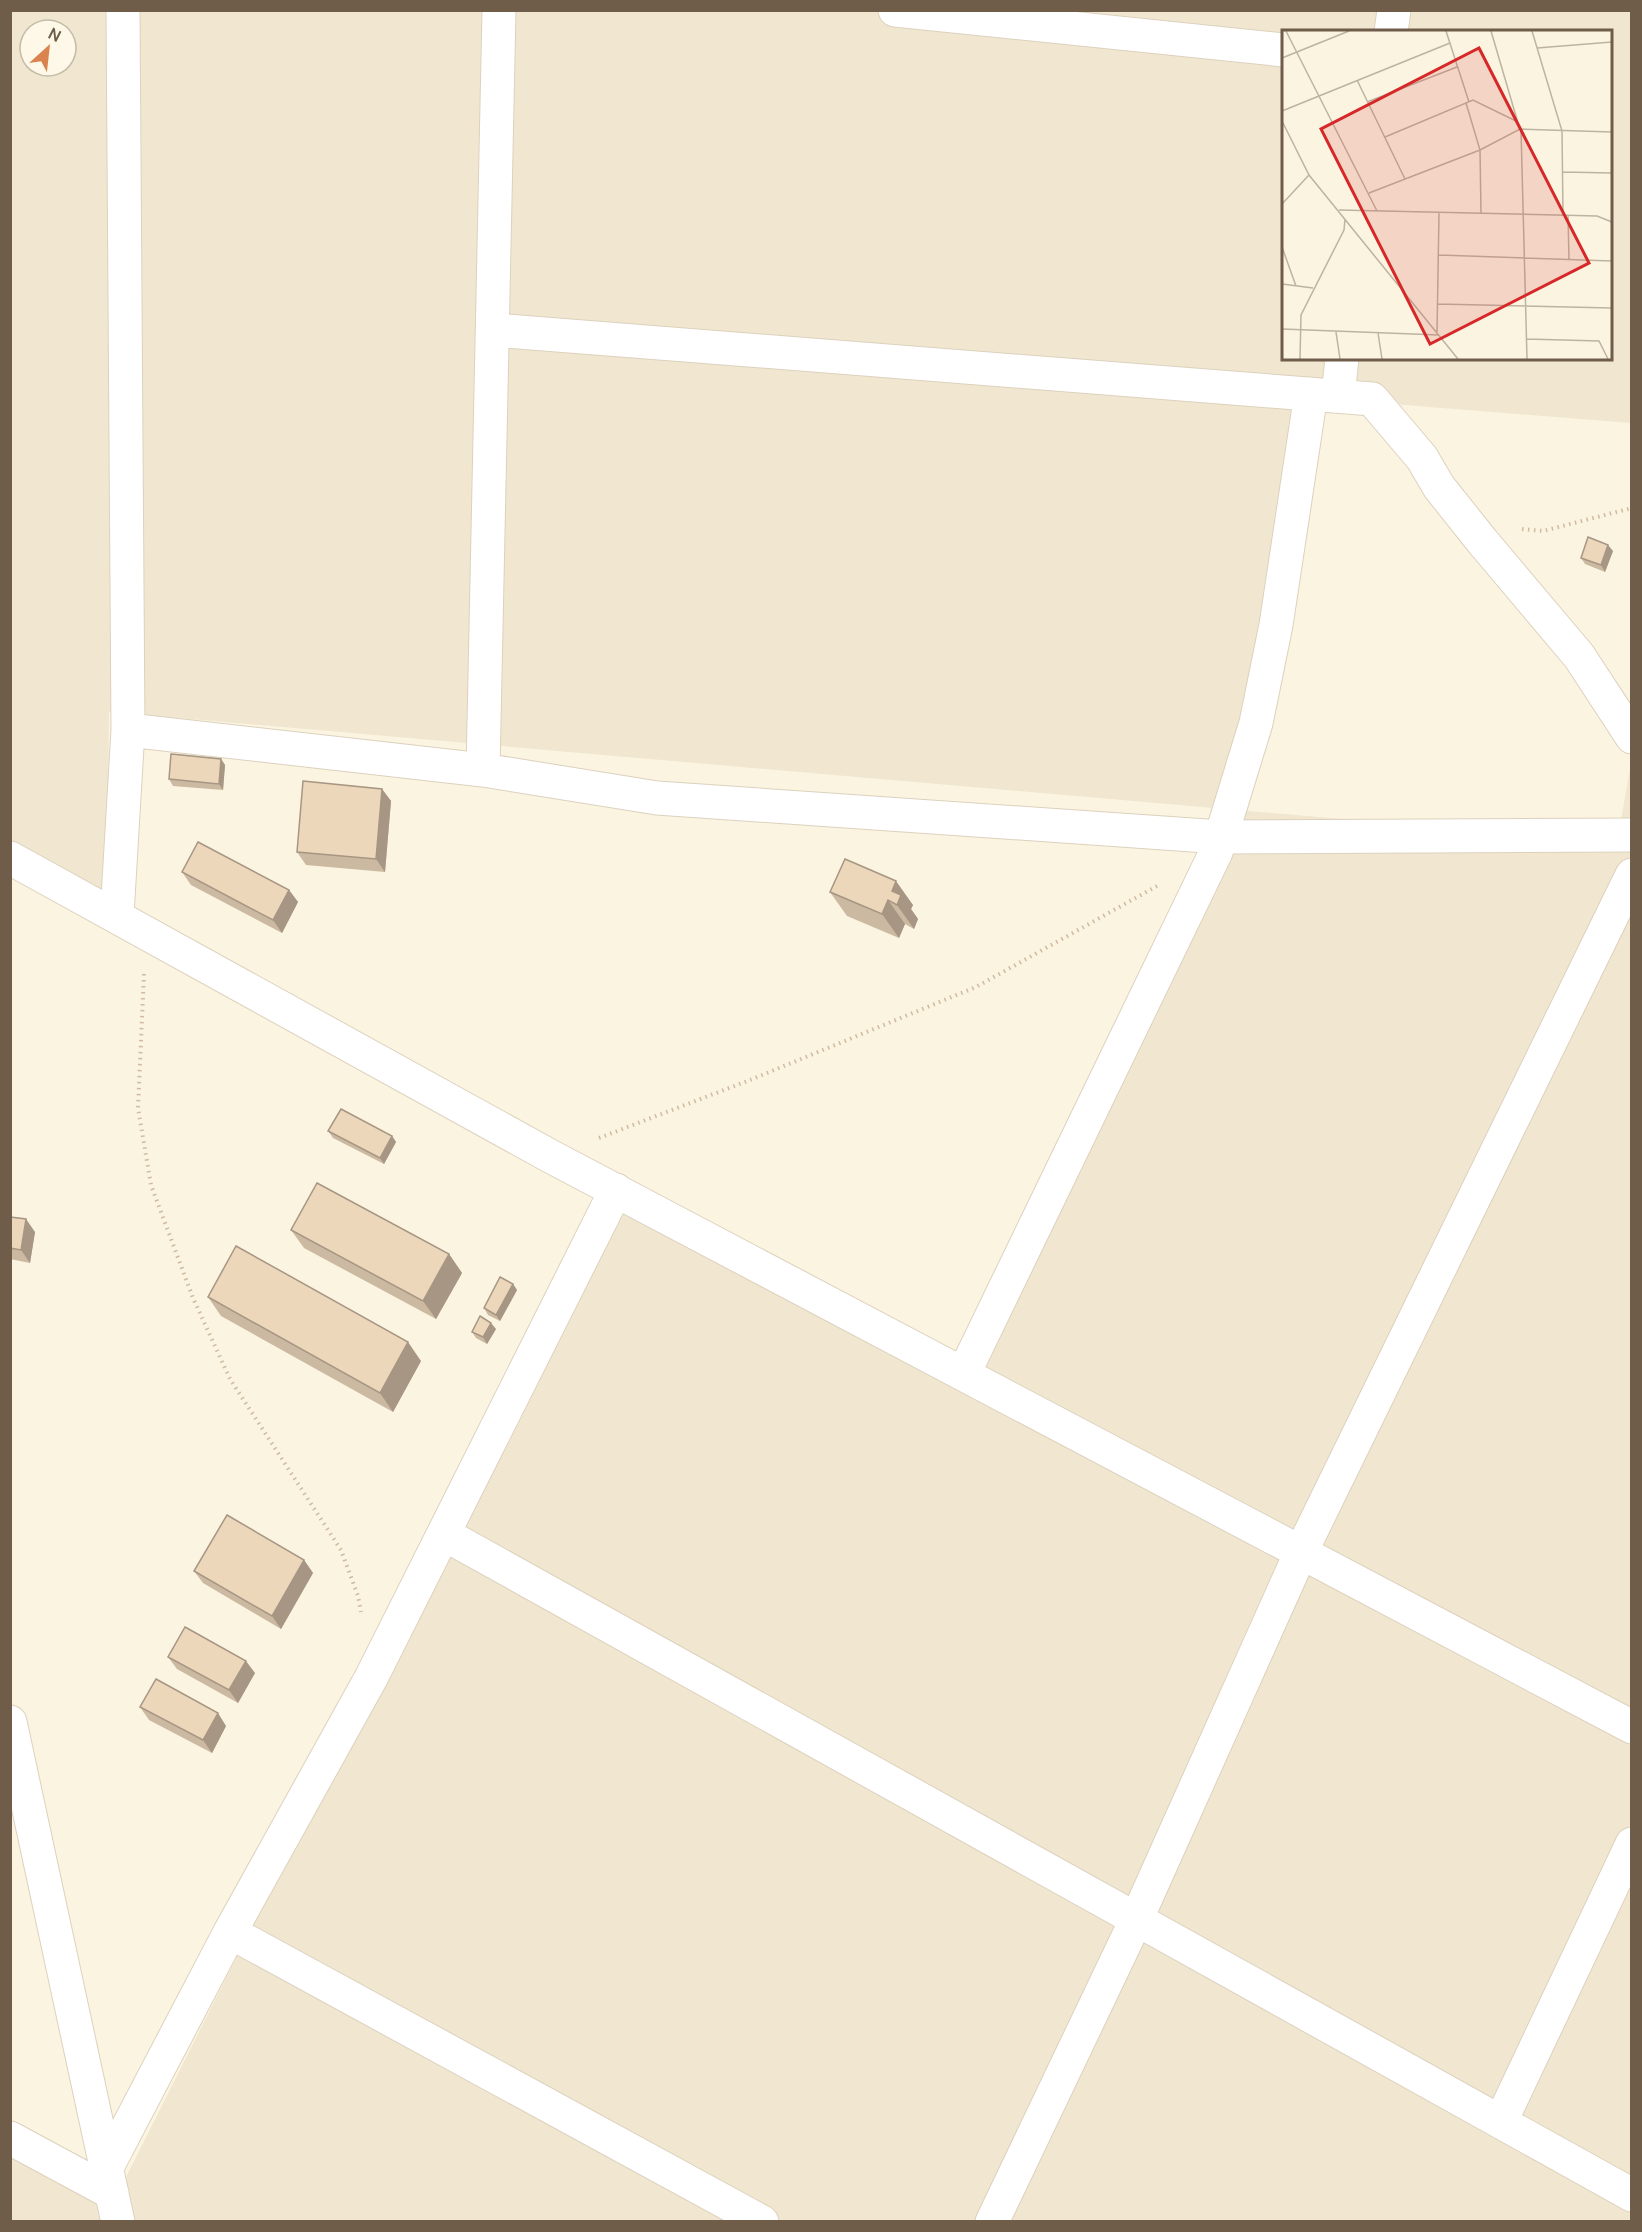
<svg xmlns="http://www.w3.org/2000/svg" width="1642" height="2232" font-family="Manrope,sans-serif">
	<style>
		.residential { fill: #f1e7d0; fill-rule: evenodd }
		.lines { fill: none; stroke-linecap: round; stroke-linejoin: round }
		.minor-casing { stroke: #ddd1be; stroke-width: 35 }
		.path { stroke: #d1ba9f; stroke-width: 4; stroke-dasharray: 1.5 4.5; stroke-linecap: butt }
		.minor { stroke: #fff; stroke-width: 33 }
		.wall { fill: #ccb9a1 }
		.shaded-wall { fill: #a69683 }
		.building { fill: #edd7bb; stroke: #a69683; stroke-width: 1.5 }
		.inset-road { fill: none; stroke: #beb3a0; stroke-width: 1.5 }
		.view { fill: #d62828; fill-opacity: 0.15; stroke: #d62828; stroke-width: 3 }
		.inset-edge { fill: none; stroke: #6f5d4a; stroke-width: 3 }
	</style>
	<rect width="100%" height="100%" fill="#faf4e1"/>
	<path class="residential" d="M 11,11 L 1631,11 L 1631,423 L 1305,397 L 1226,809 L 1617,843 L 1631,763 L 1631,2221 L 11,2222 L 10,2147 L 113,2203 L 624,1186 L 962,1367 L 1225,809 L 109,712 L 107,909 L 11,857 ZM 30,30 L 66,30 L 66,66 L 30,66 ZM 1284,32 L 1610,32 L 1610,358 L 1284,358 Z"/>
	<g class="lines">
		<g class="minor-casing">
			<path id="minor" d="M 895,10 L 1284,50
				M 1391,32 L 1394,10
				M 494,330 L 1372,399 L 1422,458 L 1439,487 L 1482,541 L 1579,656 L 1632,737
				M 1338,396 L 1342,358
				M 128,730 L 483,770 L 657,798 L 1221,837 L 1632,835
				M 483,770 L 499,10
				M 10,858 L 550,1156 L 1632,1727
				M 117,915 L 128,730 L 123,10
				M 964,1373 L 1216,852 L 1221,837 L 1256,723 L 1276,625 L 1311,394
				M 444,1534 L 1632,2195
				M 10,1722 L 118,2222
				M 230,1932 L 762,2222
				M 1501,2121 L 1632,1844
				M 10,2138 L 112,2193
				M 107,2167 L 230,1932 L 371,1678 L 616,1190
				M 992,2222 L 1137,1918 L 1301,1552 L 1632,875"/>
		</g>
		<path class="path" d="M 1522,529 L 1543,531 L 1632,508
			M 144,974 L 138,1108 L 151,1185 L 193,1298 L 230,1379 L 341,1550 L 358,1596 L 361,1612
			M 599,1138 L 750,1080 L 976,987 L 1157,886"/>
		<use href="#minor" class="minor"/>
	</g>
	<path class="wall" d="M 1613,551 L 1605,572 L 1585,564 L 1581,558 Z
		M 221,759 L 225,765 L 223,790 L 173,786 L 169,779 Z
		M 382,789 L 391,801 L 385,872 L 306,865 L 297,852 Z
		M 845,859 L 913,905 L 911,909 L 918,919 L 914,929 L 905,924 L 899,938 L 847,916 L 830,892 Z
		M 182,872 L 289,890 L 298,902 L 282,933 L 191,885 Z
		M 328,1131 L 392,1136 L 396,1142 L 384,1164 L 333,1138 Z
		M 10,1217 L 35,1232 L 30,1263 L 10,1259 Z
		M 291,1230 L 449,1254 L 462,1273 L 436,1319 L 304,1248 Z
		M 513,1284 L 517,1290 L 500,1321 L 488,1315 L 484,1308 Z
		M 208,1297 L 421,1361 L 393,1412 L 221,1316 Z
		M 496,1329 L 487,1344 L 476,1338 L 472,1332 Z
		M 304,1560 L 313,1573 L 281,1629 L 203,1583 L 194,1571 Z
		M 168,1657 L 255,1673 L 238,1703 L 177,1669 Z
		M 140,1707 L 226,1726 L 212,1753 L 149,1720 Z"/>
	<path class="shaded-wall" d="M 1608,545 L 1613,551 L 1605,572 L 1601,565 Z
		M 221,759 L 225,765 L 223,790 L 219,784 Z
		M 382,789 L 391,801 L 385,872 L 376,859 Z
		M 896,881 L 913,905 L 911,909 L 918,919 L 914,929 L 897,905 L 892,891 Z
		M 289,890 L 298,902 L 282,933 L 273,920 Z
		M 888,900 L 905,924 L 899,938 L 882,914 Z
		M 392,1136 L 396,1142 L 384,1164 L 380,1158 Z
		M 26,1219 L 35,1232 L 30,1263 L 21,1250 Z
		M 449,1254 L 462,1273 L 436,1319 L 423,1301 Z
		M 513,1284 L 517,1290 L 500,1321 L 496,1315 Z
		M 491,1323 L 496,1329 L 487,1344 L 483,1337 Z
		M 408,1342 L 421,1361 L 393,1412 L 380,1393 Z
		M 304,1560 L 313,1573 L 281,1629 L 272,1616 Z
		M 246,1661 L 255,1673 L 238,1703 L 229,1690 Z
		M 218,1713 L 226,1726 L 212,1753 L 203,1740 Z"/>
	<path class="building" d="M 1588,537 L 1608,545 L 1601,565 L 1581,558 Z
		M 171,754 L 221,759 L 219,784 L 169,779 Z
		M 303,781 L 382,789 L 376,859 L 297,852 Z
		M 198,842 L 289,890 L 273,920 L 182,872 Z
		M 845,859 L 896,881 L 892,891 L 901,895 L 897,905 L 888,900 L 882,914 L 830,892 Z
		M 341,1109 L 392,1136 L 380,1158 L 328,1131 Z
		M 317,1183 L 449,1254 L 423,1301 L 291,1230 Z
		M 10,1217 L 26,1219 L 21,1250 L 10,1248 Z
		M 236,1246 L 408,1342 L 380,1393 L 208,1297 Z
		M 500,1277 L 513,1284 L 496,1315 L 484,1308 Z
		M 480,1316 L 491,1323 L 483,1337 L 472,1332 Z
		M 227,1515 L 304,1560 L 272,1616 L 194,1571 Z
		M 185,1627 L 246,1661 L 229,1690 L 168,1657 Z
		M 156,1679 L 218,1713 L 203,1740 L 140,1707 Z"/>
	<g transform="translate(1282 30)">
		<rect width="330" height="330" fill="#faf4e1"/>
		<path class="inset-road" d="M 4,1 L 95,181M 164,1 L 187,72M 209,1 L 236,93M 250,1 L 280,101 L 281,185M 255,18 L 330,12M 0,28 L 67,1M 75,50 L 123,149M 85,72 L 175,37M 184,73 L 198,120 L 199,184M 0,81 L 168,13M 0,91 L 27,145 L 176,329M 239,100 L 245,329M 103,107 L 191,70 L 236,92M 281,142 L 330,143M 87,163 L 198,120 L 238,99 L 330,102M 0,174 L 27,145M 57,180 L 315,186 L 330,192M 286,185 L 287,230M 0,217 L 14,256M 157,225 L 330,231M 0,254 L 31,258M 156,274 L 330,278M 0,299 L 157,305M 54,302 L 58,329M 155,302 L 157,183M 96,303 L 100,329M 245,309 L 317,311 L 326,329M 18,329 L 19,285 L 62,200 L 63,189"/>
		<path class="view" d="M 197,18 L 307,233 L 148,314 L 39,99 Z"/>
		<rect width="330" height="330" class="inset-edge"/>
	</g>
	<rect width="1642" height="2232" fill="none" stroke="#6f5d4a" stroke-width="24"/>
	<g transform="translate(48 48) rotate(27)"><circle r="28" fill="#fdf8e7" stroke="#c4baa8" stroke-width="1.5"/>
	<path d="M0-4.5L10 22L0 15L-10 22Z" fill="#db834f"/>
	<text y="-9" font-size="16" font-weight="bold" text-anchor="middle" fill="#6f5d4a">N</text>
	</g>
</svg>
